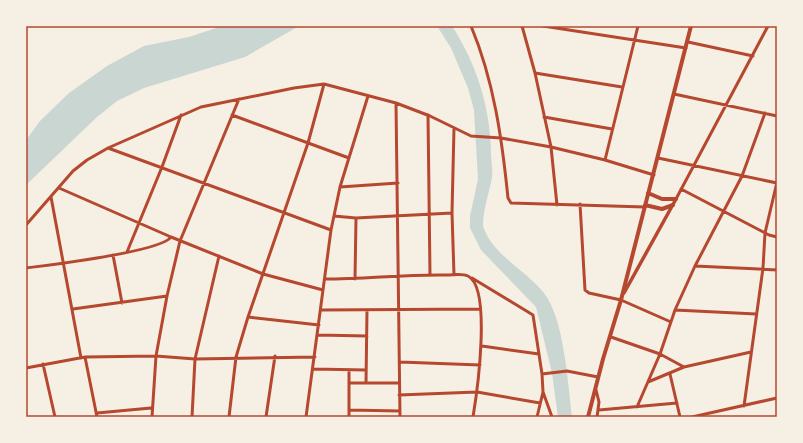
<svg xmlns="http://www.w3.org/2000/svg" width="803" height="443" font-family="'PT Serif',serif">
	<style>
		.water { fill: #c9d6d2 }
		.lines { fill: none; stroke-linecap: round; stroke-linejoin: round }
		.minor { stroke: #b5482f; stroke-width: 3 }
		.tertiary { stroke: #b5482f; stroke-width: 3.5 }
		.secondary { stroke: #b5482f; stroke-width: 4 }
		.neatline { fill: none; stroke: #b5482f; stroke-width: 1.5 }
	</style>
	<rect width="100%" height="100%" fill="#f6efe4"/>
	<path class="water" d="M 222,26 L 299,26 L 245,57 L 144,88 L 117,101 L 97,117 L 26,185 L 26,140 L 40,121 L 69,93 L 107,66 L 144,46 L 189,37 Z
		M 437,26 L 452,26 C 477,65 490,107 491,153 C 491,161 493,170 492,177 C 489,194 483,209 483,226 C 492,255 526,270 544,293 C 564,318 568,384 572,417 L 558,417 L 552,373 L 536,307 L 481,250 L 470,228 L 470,216 L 478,179 L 474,110 L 468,88 L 451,48 Z"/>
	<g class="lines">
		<path class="minor" d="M 471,26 C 494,81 502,139 508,198 L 511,203 L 645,207
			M 522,26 L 535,73 L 551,147 L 557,205
			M 543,26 L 686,48
			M 688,42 L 753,56
			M 535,73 L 622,87
			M 674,94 L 777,116
			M 396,103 L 400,417
			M 232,115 L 349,158
			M 428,115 L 430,275
			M 544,117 L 612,129
			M 454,128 L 452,213 L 454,275
			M 108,148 L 331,230
			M 658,158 L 777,183
			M 605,160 L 638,26
			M 340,187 L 398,183
			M 59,188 L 171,237 L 263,274 L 323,290
			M 681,189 L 769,235 L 777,237
			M 51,197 L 81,358
			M 676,199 L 768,26
			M 580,204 L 585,290 L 589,293 L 621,300 L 671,322
			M 334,216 L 356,218 L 452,213
			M 26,225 L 73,171 L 87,160 L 108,148 L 201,107 L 294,88 L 324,84 L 396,103 L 430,116 L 471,136 L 501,138 L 551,147 L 605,160 L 654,175
			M 127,252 L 162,167 L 181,115
			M 113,255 L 122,303
			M 695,266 L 777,270
			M 26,268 C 49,265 161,252 171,237
			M 472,278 L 533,315 L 542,374 L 543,392 L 537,417
			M 325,279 C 366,279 406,274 447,275 C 453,275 462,273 468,276 C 492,288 477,393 473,417
			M 355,279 L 356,218
			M 73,309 L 167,296
			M 321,310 L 480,309
			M 675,310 L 756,314
			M 248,317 L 319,325
			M 318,335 L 367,336
			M 611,337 L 660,354 L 684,367
			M 482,346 L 539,354
			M 85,357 L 97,417
			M 400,362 L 480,365
			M 43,364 L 55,417
			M 26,368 L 85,357 L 156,356 L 195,359 L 315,357
			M 313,369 L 366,370
			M 349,370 L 349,417
			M 542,374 L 567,371 L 598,377
			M 670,374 L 680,417
			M 648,382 L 684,367 L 751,352
			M 349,383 L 399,383
			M 366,383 L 367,310
			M 596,390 L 599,402 L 597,417
			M 543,392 L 552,417
			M 399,395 L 477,392 L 540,403
			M 744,406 L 763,268 L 765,233 L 777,182
			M 637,407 L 660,354 L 675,310 L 695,266 L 742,176 L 765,113
			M 349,410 L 400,411
			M 599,410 L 677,403
			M 97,413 L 151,408
			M 152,417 L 156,356 L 167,296 L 180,241 L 239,99
			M 192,417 L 195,359 L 219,256
			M 229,417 L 236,357 L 248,317 L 308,143 L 324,84
			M 266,417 L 275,356
			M 306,417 L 331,230 L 340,187 L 368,96
			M 692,417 L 777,398"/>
		<path class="tertiary" d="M 624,293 L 676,199"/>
		<path class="secondary" d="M 648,193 L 662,199 L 676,199
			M 645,205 L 662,209 L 673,205
			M 588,417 L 603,359 L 621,300 L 691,26"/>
	</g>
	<rect width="803" height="443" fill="none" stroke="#f6efe4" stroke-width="54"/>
	<rect x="27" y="27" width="749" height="389" class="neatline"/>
</svg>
